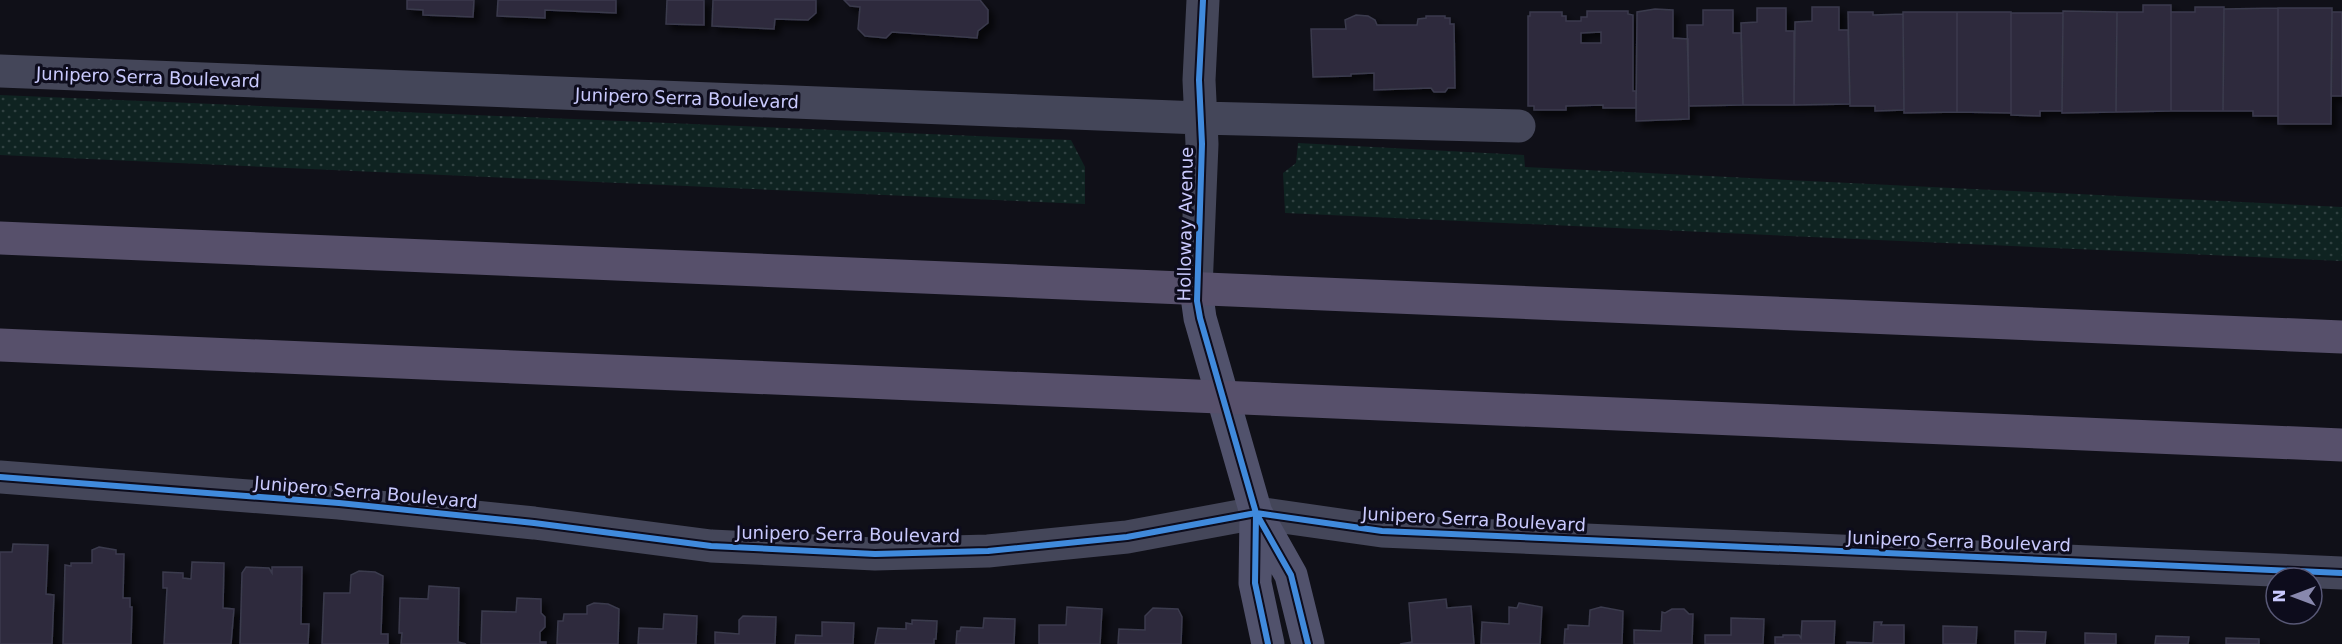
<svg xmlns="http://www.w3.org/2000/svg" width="2342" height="644" font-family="'DejaVu Sans',sans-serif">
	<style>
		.grass { fill: url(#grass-dots) }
		.building { fill: #2d2c3c; stroke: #3b3a4d; stroke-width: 1.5; fill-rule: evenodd; filter: url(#shadow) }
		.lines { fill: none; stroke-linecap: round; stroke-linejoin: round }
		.street { stroke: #444659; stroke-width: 33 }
		.secondary { stroke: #51526c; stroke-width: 33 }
		.primary { stroke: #57506b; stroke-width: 33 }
		.cycleway-casing { stroke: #0d0c1c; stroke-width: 10 }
		.cycleway { stroke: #408adc; stroke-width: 6 }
		.labels { text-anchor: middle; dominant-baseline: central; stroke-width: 6; stroke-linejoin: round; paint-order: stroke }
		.street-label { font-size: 18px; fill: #c9c9fd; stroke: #0d0c1c }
	</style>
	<defs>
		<pattern id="grass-dots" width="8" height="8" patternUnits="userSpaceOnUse" patternTransform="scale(1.5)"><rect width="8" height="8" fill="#0f2321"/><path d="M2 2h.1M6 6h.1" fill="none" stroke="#314242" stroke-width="1.8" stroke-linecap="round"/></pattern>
		<filter id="shadow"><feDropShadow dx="5.5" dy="5.5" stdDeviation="3" flood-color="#0009"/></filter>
	</defs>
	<rect width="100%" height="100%" fill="#101018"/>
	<path class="grass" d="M 0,95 L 1071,140 L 1085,167 L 1085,204 L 0,155 Z
		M 1298,143 L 1524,155 L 1525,167 L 2342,207 L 2342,261 L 1285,213 L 1283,173 L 1296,163 Z"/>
	<path class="building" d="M 407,0 L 474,0 L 473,17 L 423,15 L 423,10 L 407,9 Z
		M 498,0 L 616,0 L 616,13 L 545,10 L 545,18 L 497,16 Z
		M 667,0 L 704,0 L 704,25 L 666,24 Z
		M 713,0 L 816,0 L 816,13 L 808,20 L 775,19 L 774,29 L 712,26 Z
		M 844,0 L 980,0 L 988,10 L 988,23 L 978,31 L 977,38 L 892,32 L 886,38 L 865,36 L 858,29 L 860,7 L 850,6 Z
		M 2143,5 L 2171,5 L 2171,111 L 2116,112 L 2117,12 L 2143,12 Z
		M 1812,7 L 1839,7 L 1839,30 L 1848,30 L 1850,104 L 1794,105 L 1795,22 L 1812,21 Z
		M 2195,7 L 2224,7 L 2223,111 L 2171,111 L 2171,12 L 2195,12 Z
		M 1757,8 L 1786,8 L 1786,31 L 1794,31 L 1794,105 L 1743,105 L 1741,23 L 1757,22 Z
		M 2278,8 L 2332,8 L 2331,124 L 2278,124 Z
		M 2278,8 L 2278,116 L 2253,116 L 2253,111 L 2223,111 L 2224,9 Z
		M 1655,9 L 1673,10 L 1673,38 L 1688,39 L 1689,119 L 1636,121 L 1637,12 Z
		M 1703,10 L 1733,10 L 1733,33 L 1741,33 L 1743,105 L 1689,106 L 1687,25 L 1703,25 Z
		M 1587,11 L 1628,11 L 1628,14 L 1633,15 L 1633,91 L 1636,91 L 1636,108 L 1603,108 L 1603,105 L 1566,106 L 1566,110 L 1534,110 L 1534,106 L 1528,106 L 1528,16 L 1530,16 L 1530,12 L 1562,12 L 1562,16 L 1566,16 L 1566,21 L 1581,21 L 1581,17 L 1587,17 ZM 1601,32 L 1601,43 L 1581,43 L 1581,33 Z
		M 2063,11 L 2117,12 L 2116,112 L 2062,113 Z
		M 1848,12 L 1873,12 L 1873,15 L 1903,14 L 1904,110 L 1875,111 L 1875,106 L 1850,106 Z
		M 1903,12 L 1957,12 L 1957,112 L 1904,113 Z
		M 1957,12 L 2011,12 L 2011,113 L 1957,112 Z
		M 2332,12 L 2342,12 L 2342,96 L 2331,96 Z
		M 2011,13 L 2063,13 L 2062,111 L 2040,111 L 2040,116 L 2011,115 Z
		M 1356,15 L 1368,16 L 1375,20 L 1377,25 L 1417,25 L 1418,19 L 1426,18 L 1426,16 L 1445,16 L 1445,18 L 1450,18 L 1450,24 L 1454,24 L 1455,88 L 1448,88 L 1445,92 L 1434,92 L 1431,88 L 1374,90 L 1374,73 L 1351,74 L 1351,76 L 1313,77 L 1311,29 L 1346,29 L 1345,20 Z
		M 13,544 L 48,545 L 46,594 L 54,595 L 52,644 L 0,644 L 0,552 L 12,552 Z
		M 99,547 L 116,550 L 116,554 L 124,554 L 123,598 L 130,598 L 130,607 L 132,607 L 131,644 L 63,644 L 65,565 L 71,566 L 71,563 L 92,563 L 92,550 Z
		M 192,562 L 224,563 L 223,608 L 234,609 L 231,644 L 164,644 L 167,588 L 163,588 L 163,572 L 183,573 L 183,578 L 191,579 Z
		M 246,567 L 269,568 L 272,573 L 272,567 L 302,567 L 301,624 L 309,624 L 308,644 L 240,644 L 242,573 Z
		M 359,571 L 375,572 L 383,576 L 381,634 L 388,634 L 388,644 L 322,644 L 324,593 L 350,593 L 351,575 Z
		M 429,586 L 459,588 L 458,642 L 466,644 L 401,644 L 402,633 L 399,633 L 400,598 L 428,599 Z
		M 517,598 L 541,599 L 541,613 L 545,617 L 545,627 L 540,632 L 540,642 L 546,642 L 546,644 L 481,644 L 482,611 L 516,612 Z
		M 1446,599 L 1447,608 L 1471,606 L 1474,644 L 1400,644 L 1412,642 L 1409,603 Z
		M 594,603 L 608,604 L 619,609 L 618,644 L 557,644 L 558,621 L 563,621 L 564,614 L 587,614 L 587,606 Z
		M 1519,603 L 1542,607 L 1540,644 L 1481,644 L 1482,622 L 1509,624 L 1509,607 L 1517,608 Z
		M 1067,607 L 1102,609 L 1100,644 L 1039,644 L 1039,625 L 1066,625 Z
		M 1601,607 L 1623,611 L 1622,644 L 1564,644 L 1565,629 L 1568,629 L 1568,625 L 1589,626 L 1590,610 Z
		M 1153,608 L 1178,609 L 1182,617 L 1181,644 L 1118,644 L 1119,629 L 1145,630 L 1145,616 Z
		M 1672,609 L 1684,609 L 1689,614 L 1693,614 L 1692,644 L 1634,644 L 1634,630 L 1661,631 L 1662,612 L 1665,613 Z
		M 664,614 L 697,616 L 696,644 L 638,644 L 639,628 L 663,629 Z
		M 743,616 L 776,617 L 775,644 L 715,644 L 715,632 L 739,634 L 739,620 Z
		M 984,618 L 1015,619 L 1014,644 L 956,644 L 957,631 L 960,631 L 961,627 L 983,628 Z
		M 1731,618 L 1764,619 L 1763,644 L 1705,644 L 1705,635 L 1731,635 Z
		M 912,620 L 937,621 L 936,639 L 934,639 L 934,644 L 875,644 L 878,628 L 906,629 L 906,623 L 912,624 Z
		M 1802,621 L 1835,621 L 1834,644 L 1775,644 L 1775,637 L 1783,637 L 1783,635 L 1799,635 L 1801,638 Z
		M 822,622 L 854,623 L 853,644 L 795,644 L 796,635 L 822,636 Z
		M 1874,622 L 1882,622 L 1881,625 L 1904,625 L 1904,644 L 1847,644 L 1847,642 L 1873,643 Z
		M 1943,626 L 1977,627 L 1976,644 L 1943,644 Z
		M 2015,631 L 2046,632 L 2045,644 L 2015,644 Z
		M 2085,633 L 2116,634 L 2116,644 L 2085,644 Z
		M 2156,636 L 2189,637 L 2188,644 L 2155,644 Z
		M 2226,638 L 2259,639 L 2259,644 L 2226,644 Z"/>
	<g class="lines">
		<path class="street" d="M 0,71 L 1200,118 L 1519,126
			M 1196,289 L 1202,144 L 1199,80 L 1203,0
			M 0,477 L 339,503 L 534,523 L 711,546 L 875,554 L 988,551 L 1127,537 L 1256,513 L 1382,531 L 2342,573"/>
		<path class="secondary" d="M 1196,289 L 1200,318 L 1256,513 L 1291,575 L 1308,644
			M 1256,514 L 1255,583 L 1268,644"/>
		<path class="primary" d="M 0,238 L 2342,337
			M 0,345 L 2342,445"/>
		<g class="cycleway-casing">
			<path id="cycleway" d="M 1203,0 L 1199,80 L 1202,144 L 1197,301 L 1200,318 L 1256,513 L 1291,575 L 1308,644
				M 0,477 L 339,503 L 534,523 L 711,546 L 875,554 L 988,551 L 1127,537 L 1256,513 L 1382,531 L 2342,573
				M 1256,513 L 1255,583 L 1268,644"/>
		</g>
		<use href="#cycleway" class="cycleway"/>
	</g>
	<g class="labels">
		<g class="street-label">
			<text transform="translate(148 77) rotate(2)">Junipero Serra Boulevard</text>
			<text transform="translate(687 98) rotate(2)">Junipero Serra Boulevard</text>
			<text transform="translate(1185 224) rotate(-89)">Holloway Avenue</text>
			<text transform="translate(366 492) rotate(5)">Junipero Serra Boulevard</text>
			<text transform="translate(1474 519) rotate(3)">Junipero Serra Boulevard</text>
			<text transform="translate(848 534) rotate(1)">Junipero Serra Boulevard</text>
			<text transform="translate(1959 541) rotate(2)">Junipero Serra Boulevard</text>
		</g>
	</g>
	<g transform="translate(2294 596) rotate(270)"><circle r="28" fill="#0d0c1c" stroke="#585876" stroke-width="1.5"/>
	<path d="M0-4.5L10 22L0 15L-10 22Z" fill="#8888ad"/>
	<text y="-9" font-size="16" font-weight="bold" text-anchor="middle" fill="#c9c9fd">N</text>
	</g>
</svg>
